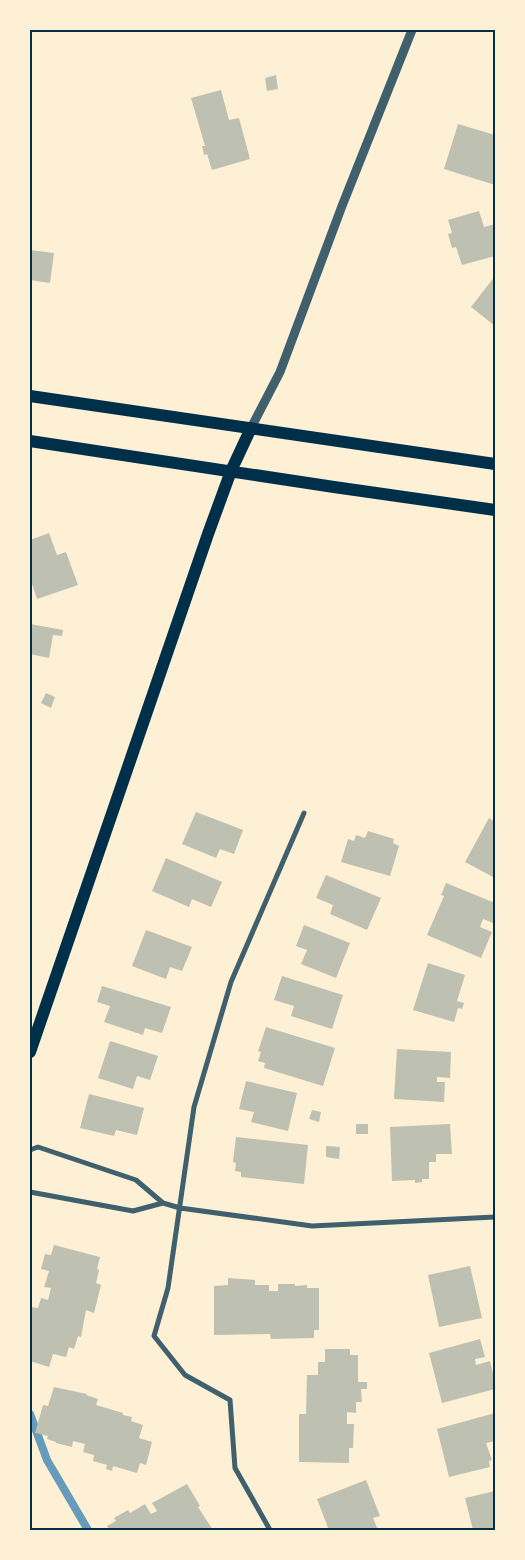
<svg xmlns="http://www.w3.org/2000/svg" width="525" height="1560" font-family="'IBM Plex Serif',serif">
	<style>
		.lines { fill: none; stroke-linecap: round; stroke-linejoin: round }
		.stream { stroke: #669bbc; stroke-width: 8 }
		.building { fill: #bec0b2 }
		.minor { stroke: #3f606c; stroke-width: 5 }
		.tertiary { stroke: #3f606c; stroke-width: 9 }
		.primary { stroke: #003049; stroke-width: 12 }
		.neatline { fill: none; stroke: #003049; stroke-width: 2 }
	</style>
	<rect width="100%" height="100%" fill="#fdf0d5"/>
	<g class="lines">
		<path class="stream" d="M 30,1414 L 47,1460 L 88,1530"/>
	</g>
	<path class="building" d="M 276,75 L 278,89 L 267,91 L 265,78 Z
		M 221,90 L 229,120 L 239,118 L 250,159 L 212,170 L 207,154 L 204,155 L 203,150 L 202,146 L 205,146 L 191,98 Z
		M 458,124 L 495,135 L 495,185 L 444,169 Z
		M 479,211 L 484,227 L 495,224 L 495,256 L 462,265 L 456,247 L 452,248 L 448,234 L 452,233 L 448,220 Z
		M 30,250 L 54,253 L 50,283 L 30,280 Z
		M 495,276 L 495,326 L 471,307 Z
		M 49,533 L 57,555 L 66,552 L 78,585 L 37,599 L 30,578 L 30,540 Z
		M 30,624 L 63,630 L 62,636 L 53,635 L 49,658 L 30,654 Z
		M 46,693 L 55,697 L 51,708 L 41,703 Z
		M 196,812 L 243,830 L 234,854 L 220,849 L 216,858 L 182,844 Z
		M 489,818 L 495,822 L 495,878 L 465,862 Z
		M 368,831 L 394,839 L 393,843 L 399,846 L 390,876 L 341,862 L 348,839 L 354,841 L 356,835 L 365,838 Z
		M 166,858 L 222,882 L 211,907 L 192,899 L 189,907 L 152,891 Z
		M 326,875 L 381,898 L 367,930 L 330,914 L 333,905 L 316,898 Z
		M 446,883 L 495,903 L 495,919 L 493,923 L 483,919 L 480,927 L 492,932 L 481,958 L 427,935 L 444,896 L 441,895 Z
		M 304,925 L 350,943 L 336,978 L 301,964 L 307,950 L 296,946 Z
		M 146,930 L 192,947 L 182,971 L 170,967 L 166,979 L 132,966 Z
		M 428,963 L 465,975 L 457,1001 L 464,1003 L 462,1009 L 458,1008 L 454,1022 L 413,1010 Z
		M 282,976 L 343,995 L 332,1029 L 291,1016 L 294,1006 L 274,1000 Z
		M 102,986 L 171,1007 L 162,1033 L 145,1028 L 143,1035 L 104,1022 L 110,1006 L 97,1002 Z
		M 266,1027 L 335,1048 L 323,1086 L 264,1068 L 265,1063 L 258,1061 L 261,1052 L 258,1051 Z
		M 110,1041 L 158,1056 L 150,1080 L 137,1076 L 133,1089 L 98,1078 Z
		M 397,1049 L 451,1052 L 450,1078 L 437,1077 L 437,1082 L 445,1082 L 444,1102 L 394,1099 Z
		M 246,1081 L 297,1093 L 288,1131 L 251,1122 L 254,1112 L 239,1109 Z
		M 89,1094 L 144,1108 L 137,1135 L 116,1130 L 114,1136 L 80,1128 Z
		M 312,1110 L 321,1112 L 319,1122 L 309,1119 Z
		M 356,1124 L 368,1124 L 368,1134 L 356,1134 Z
		M 450,1124 L 452,1154 L 436,1154 L 436,1162 L 429,1162 L 429,1179 L 422,1179 L 422,1182 L 415,1183 L 415,1180 L 392,1181 L 390,1127 Z
		M 236,1137 L 308,1145 L 304,1184 L 241,1177 L 241,1172 L 235,1171 L 236,1163 L 233,1162 Z
		M 326,1146 L 340,1147 L 339,1159 L 326,1157 Z
		M 54,1245 L 100,1257 L 97,1269 L 99,1270 L 96,1283 L 101,1285 L 94,1313 L 86,1310 L 81,1337 L 78,1336 L 74,1349 L 69,1347 L 66,1357 L 53,1354 L 49,1367 L 30,1361 L 30,1312 L 31,1307 L 38,1308 L 41,1298 L 48,1300 L 51,1288 L 44,1287 L 49,1271 L 41,1269 L 45,1254 L 51,1255 Z
		M 470,1266 L 482,1318 L 439,1327 L 428,1275 Z
		M 228,1278 L 255,1280 L 255,1285 L 269,1285 L 269,1291 L 278,1291 L 278,1284 L 295,1284 L 295,1286 L 307,1285 L 307,1288 L 319,1288 L 319,1330 L 314,1330 L 314,1338 L 271,1339 L 270,1334 L 214,1335 L 214,1286 L 228,1285 Z
		M 480,1339 L 485,1357 L 475,1359 L 476,1365 L 490,1361 L 495,1382 L 495,1389 L 442,1403 L 429,1353 Z
		M 325,1349 L 350,1349 L 350,1355 L 358,1355 L 358,1382 L 367,1382 L 367,1389 L 361,1389 L 362,1402 L 356,1402 L 356,1413 L 347,1412 L 347,1424 L 354,1424 L 353,1448 L 349,1448 L 349,1463 L 299,1462 L 299,1414 L 306,1414 L 307,1375 L 318,1375 L 318,1362 L 325,1362 Z
		M 54,1387 L 87,1394 L 86,1395 L 98,1399 L 96,1405 L 123,1413 L 123,1415 L 132,1417 L 131,1421 L 143,1425 L 139,1438 L 152,1442 L 146,1465 L 140,1463 L 137,1473 L 113,1466 L 112,1471 L 106,1469 L 107,1465 L 93,1461 L 94,1455 L 83,1452 L 85,1444 L 73,1441 L 72,1447 L 56,1443 L 56,1442 L 47,1439 L 48,1436 L 35,1433 L 43,1405 L 48,1406 Z
		M 495,1413 L 495,1441 L 486,1443 L 492,1460 L 489,1461 L 490,1467 L 449,1477 L 437,1429 Z
		M 366,1480 L 380,1516 L 373,1518 L 378,1530 L 329,1530 L 317,1499 Z
		M 187,1484 L 200,1506 L 198,1507 L 213,1530 L 110,1530 L 107,1526 L 116,1521 L 114,1518 L 128,1510 L 130,1513 L 145,1504 L 151,1514 L 157,1511 L 152,1503 Z
		M 495,1491 L 495,1530 L 473,1530 L 465,1498 Z"/>
	<g class="lines">
		<path class="minor" d="M 30,1150 L 38,1147 L 136,1180 L 163,1203 L 180,1208 L 312,1226 L 495,1217
			M 30,1192 L 133,1211 L 163,1203
			M 270,1530 L 235,1468 L 230,1400 L 185,1375 L 154,1336 L 168,1288 L 194,1107 L 231,982 L 304,813"/>
		<path class="tertiary" d="M 251,428 L 280,372 L 342,206 L 412,30"/>
		<path class="primary" d="M 30,396 L 495,464
			M 30,441 L 334,487 L 495,510
			M 30,1052 L 208,534 L 231,471 L 251,428"/>
	</g>
	<rect width="525" height="1560" fill="none" stroke="#fdf0d5" stroke-width="62"/>
	<rect x="31" y="31" width="463" height="1498" class="neatline"/>
</svg>
